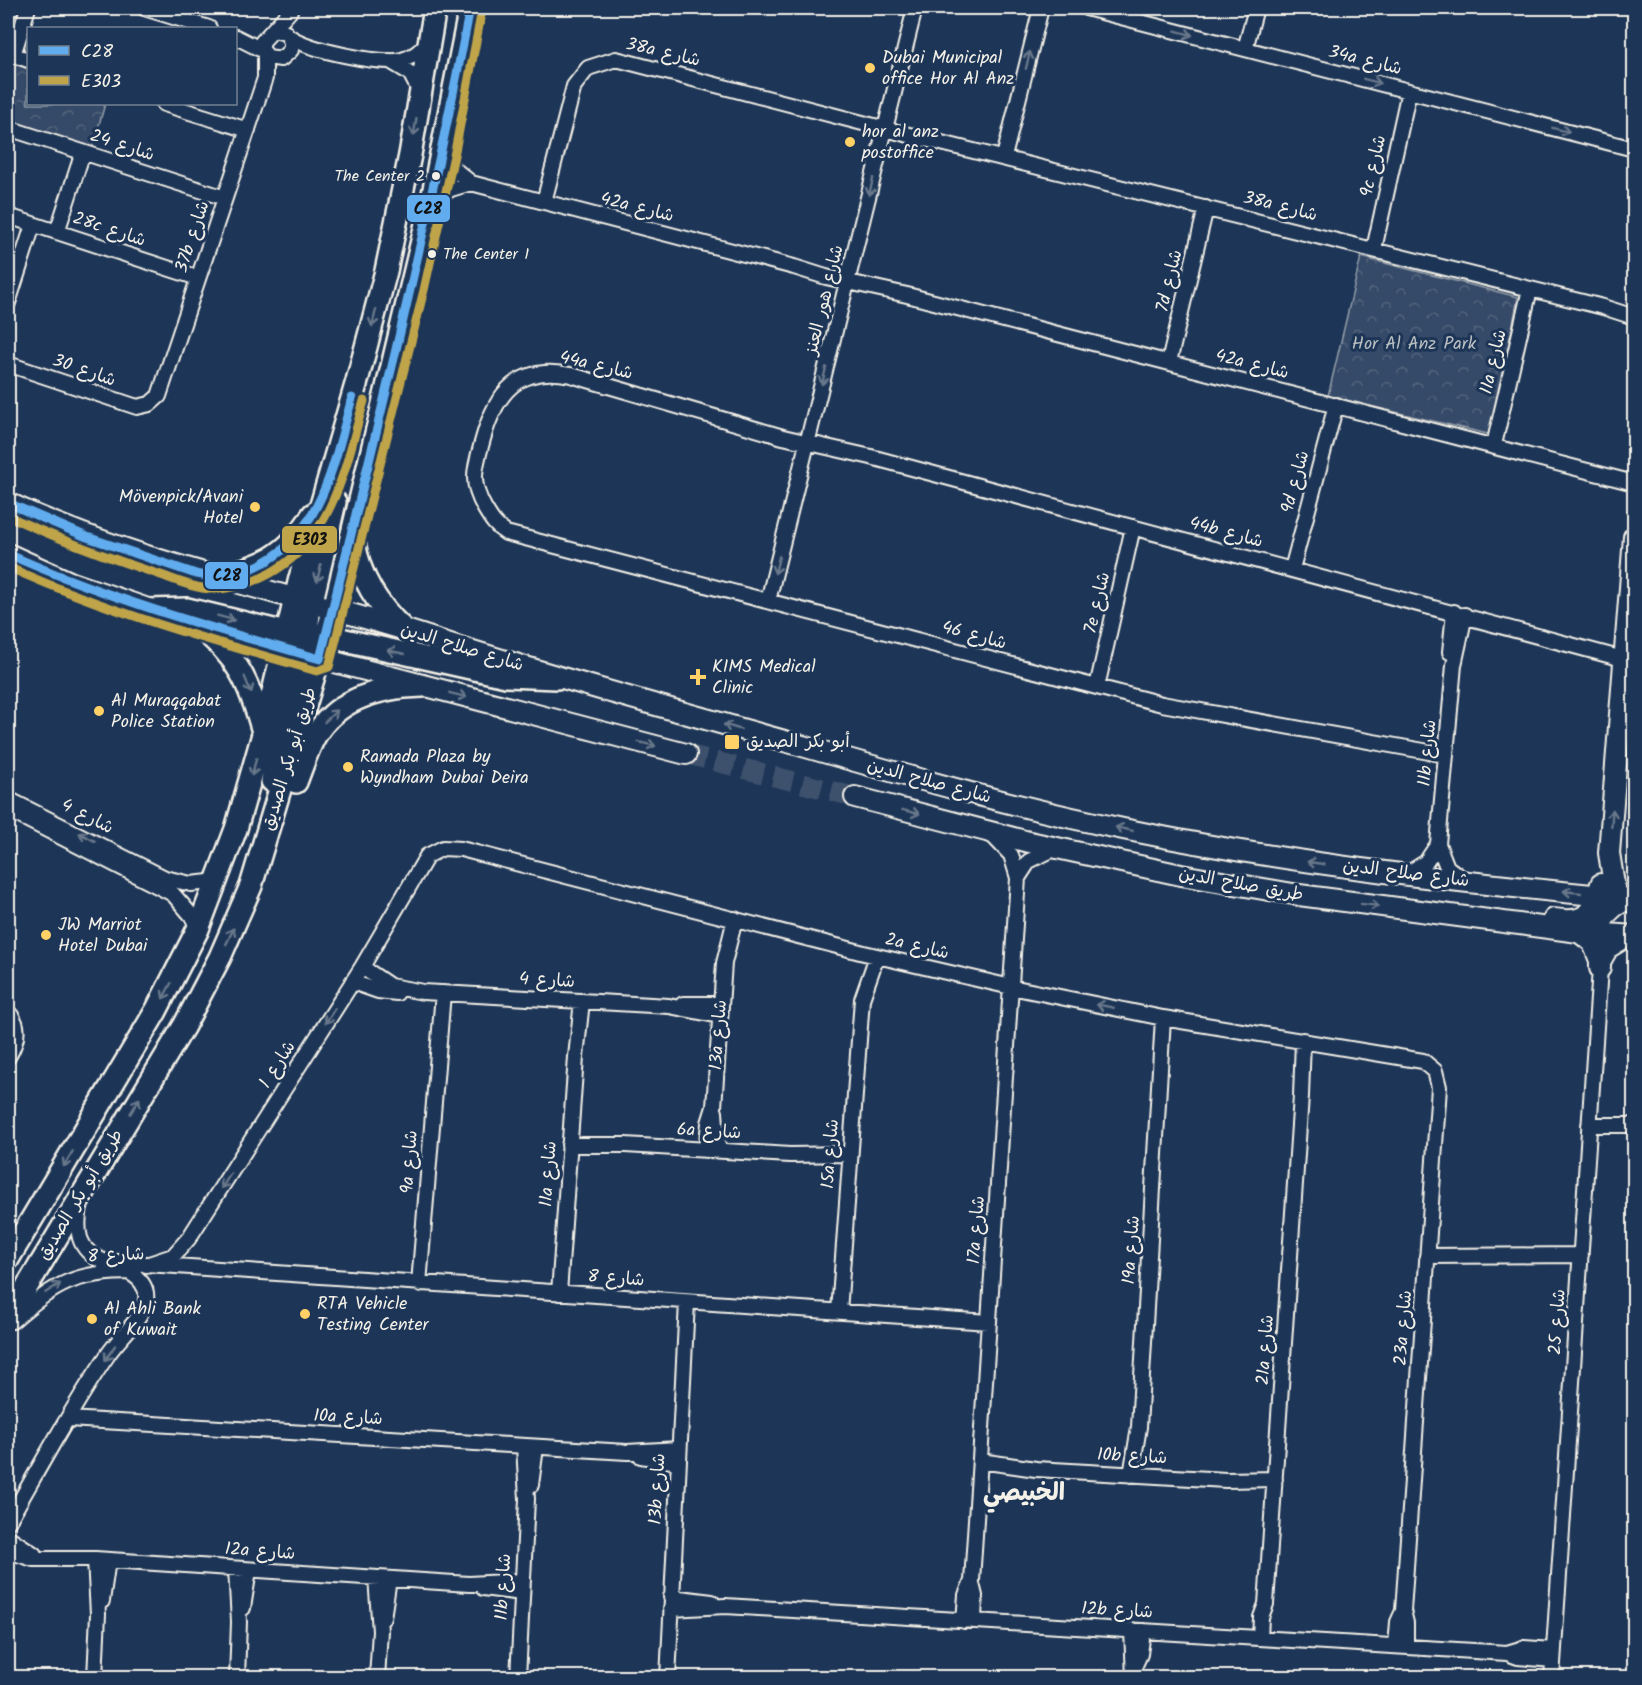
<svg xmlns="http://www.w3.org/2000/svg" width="1642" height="1685" font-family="Kalam,'Playpen Sans Arabic',sans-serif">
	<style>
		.park { fill: url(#park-crowns); stroke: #949ea8; stroke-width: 1.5 }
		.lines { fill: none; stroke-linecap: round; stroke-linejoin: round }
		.secondary-tunnel { stroke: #3d516d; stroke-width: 20; stroke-dasharray: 20 10; stroke-linecap: butt }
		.street-casing { stroke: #f4f1e8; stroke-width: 18 }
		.secondary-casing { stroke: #f4f1e8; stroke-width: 24 }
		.primary-casing { stroke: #f4f1e8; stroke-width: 26 }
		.street { stroke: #1d3557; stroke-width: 14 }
		.secondary { stroke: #1d3557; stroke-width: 20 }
		.primary { stroke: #1d3557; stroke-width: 21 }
		.bus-1-casing { stroke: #1d3557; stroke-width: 14 }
		.bus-2-casing { stroke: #1d3557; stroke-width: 14 }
		.bus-1 { stroke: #60acee; stroke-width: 9 }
		.bus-2 { stroke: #bfa44a; stroke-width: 9 }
		.oneway { stroke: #68778a }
		.poi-dot { fill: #ffd166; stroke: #1d3557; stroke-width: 2 }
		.bus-dot { fill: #f4f1e8; stroke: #1d3557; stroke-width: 2 }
		.labels { text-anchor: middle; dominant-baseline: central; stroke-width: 6; stroke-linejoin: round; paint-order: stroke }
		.bus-label { font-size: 16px; fill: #f4f1e8; stroke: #1d3557; text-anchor: end }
		.street-label { font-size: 18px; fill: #f4f1e8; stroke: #1d3557 }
		.poi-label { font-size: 18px; fill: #f4f1e8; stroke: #1d3557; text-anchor: start }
		.park-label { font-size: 18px; fill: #bbbfc1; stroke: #1d3557 }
		.district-label { font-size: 24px; font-weight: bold; fill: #f4f1e8; stroke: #1d3557 }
		.line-badge { stroke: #1d3557; stroke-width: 2 }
		.pale-badge-label { font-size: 16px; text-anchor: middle; font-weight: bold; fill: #111 }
	</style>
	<defs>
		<pattern id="park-crowns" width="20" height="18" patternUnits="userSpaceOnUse" patternTransform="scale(1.5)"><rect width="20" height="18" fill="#354a67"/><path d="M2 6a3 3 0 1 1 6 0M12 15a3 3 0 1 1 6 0" fill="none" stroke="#53657d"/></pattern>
	</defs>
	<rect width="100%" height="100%" fill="#1d3557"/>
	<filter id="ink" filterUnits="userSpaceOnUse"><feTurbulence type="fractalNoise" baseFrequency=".0167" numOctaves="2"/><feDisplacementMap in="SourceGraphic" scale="12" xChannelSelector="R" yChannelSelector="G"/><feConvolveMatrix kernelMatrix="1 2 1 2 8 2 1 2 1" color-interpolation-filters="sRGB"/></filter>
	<g filter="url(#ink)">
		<path class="park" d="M 8,59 L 28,66 L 28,104 L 105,104 L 92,149 L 8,122 Z
			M 1361,257 L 1518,297 L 1492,435 L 1328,396 Z"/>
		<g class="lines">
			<path class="secondary-tunnel" d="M 686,754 L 855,797"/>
			<g class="street-casing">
				<path id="street" d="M 144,8 L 209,28
					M 1086,8 L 1634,149
					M 274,30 L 286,33 L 291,41 L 291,50 L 281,59 L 268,57 L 262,50 L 262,42 L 290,11
					M 236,37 L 262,50
					M 290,37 C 310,50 379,65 402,60 C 413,57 421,51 428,42
					M 1245,49 L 1256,8
					M 8,53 L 28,60
					M 13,55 L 28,8
					M 390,61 L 410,73 L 420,92
					M 164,104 L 248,130
					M 8,128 L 225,198
					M 443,149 L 454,169 L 471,183 L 794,267 L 826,277 L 907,295 L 1634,483
					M 1004,157 L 1041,8
					M 432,199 L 451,189 L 471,183
					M 544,202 L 574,86 L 588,68 L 616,59 L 905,134 L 1603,307 L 1634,317
					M 8,216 L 198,278
					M 57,232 L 83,152
					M 1374,249 L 1409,91
					M 8,303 L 33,225
					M 1169,362 L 1206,208
					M 8,364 L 137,407 L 150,404 L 159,396 L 265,78 L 265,54
					M 1494,445 L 1530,289
					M 1292,569 L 1336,405
					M 768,601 L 915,8
					M 1450,652 L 1454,612
					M 1097,687 L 1133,527
					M 1446,755 L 1162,704 L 506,533 C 496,527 491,519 485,509 C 469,481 475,468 483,439 C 496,392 519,364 571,375 L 783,437 L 871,457 L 1634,662
					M 8,799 L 165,878 L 191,884 L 218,881
					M 8,810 L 173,894 L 192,916 L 198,929
					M 1407,874 L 1426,862 L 1438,844
					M 1018,878 L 1029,861 L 1054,849
					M 1464,880 L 1447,867 L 1438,844 L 1454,665 L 1465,615
					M 1601,966 L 1610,950 L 1631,937
					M 362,967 L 390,986 L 423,992 L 669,1006 L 720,1016
					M 352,982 L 378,991 L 397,993
					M 683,1004 L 721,1004
					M 8,1012 C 22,1026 17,1042 8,1057
					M 715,1112 L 718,1150
					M 1589,1125 L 1634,1125
					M 569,1145 L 625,1145 L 790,1155 L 848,1154
					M 706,1150 L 709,1123 L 714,1107 L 724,963 L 735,919
					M 80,1206 C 76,1231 77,1250 103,1261 L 989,1322
					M 1427,1256 L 1581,1255
					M 146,1265 L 173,1256 L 189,1238 L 362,967 L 427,856 L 443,848 L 461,849 L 864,953 L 1011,987 L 1163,1018 L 1423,1061 L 1435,1071 L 1439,1087 L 1403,1611 L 1398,1622 L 1396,1646
					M 419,1284 L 443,993
					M 559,1293 L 576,1057 L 582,1001
					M 839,1312 L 862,999 L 877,956
					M 12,1321 C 57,1283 74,1272 134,1272
					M 68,1419 L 627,1452 L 678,1449
					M 641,1456 L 678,1462
					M 980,1461 L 1036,1469 L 1226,1480 L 1275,1479
					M 1131,1475 L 1139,1427 L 1163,1018
					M 531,1485 L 536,1447
					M 8,1522 C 41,1465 72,1407 109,1353 C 120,1337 142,1319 146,1300 C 148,1287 139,1277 128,1272
					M 8,1537 L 34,1554
					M 8,1551 L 33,1559 L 95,1559 L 469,1584 L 523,1581
					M 95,1559 L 98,1614 L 95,1678
					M 236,1569 L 239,1622 L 237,1678
					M 376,1578 L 380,1631 L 377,1678
					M 972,1584 L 975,1596 L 974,1621
					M 483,1588 L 522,1593
					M 671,1597 L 712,1602
					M 102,1601 L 108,1560
					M 243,1608 L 249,1570
					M 671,1609 L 725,1606 L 1507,1653 L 1518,1657 L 1553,1660
					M 1403,1611 L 1406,1623 L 1406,1647
					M 383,1618 L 389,1579
					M 964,1621 L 966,1595 L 972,1581 L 1018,878 L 1011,855 L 991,834
					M 1132,1630 L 1134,1678
					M 1260,1638 L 1261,1617 L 1266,1604 L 1301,1096 L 1303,1040
					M 1507,1653 L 1524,1648 L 1553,1650
					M 1135,1665 L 1140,1654 L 1143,1631
					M 518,1678 L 527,1499 L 524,1446
					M 668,1678 L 687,1302
					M 1552,1678 L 1600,968 L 1590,944 L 1574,932"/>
			</g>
			<g class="secondary-casing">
				<path id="secondary" d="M 8,503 C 138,563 273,589 409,631 C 540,673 673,710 806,747 C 914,778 1022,809 1133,831 C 1298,865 1467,883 1634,899
					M 8,554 L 70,582 L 197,626 L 686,754
					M 855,797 L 1025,841 L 1181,875 L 1299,895 L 1579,932 L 1634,936
					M 1616,897 L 1609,853 L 1634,537
					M 1554,919 C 1587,924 1592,914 1601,884
					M 1600,968 C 1600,934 1593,912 1631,898"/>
			</g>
			<g class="primary-casing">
				<path id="primary" d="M 354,542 C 360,578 377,605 404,630
					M 212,577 C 260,568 287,557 313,514
					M 148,610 L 187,609 L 286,633 L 327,636 L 506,676 L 557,678
					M 197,626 C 238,655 250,685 263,732
					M 272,781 L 278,746 L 305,648 L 309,614 L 335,502
					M 296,782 C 302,767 307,750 315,736 C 338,697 382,687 423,686
					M 8,1259 L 156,1011 L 198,929 L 236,829 L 263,734 L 300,578 L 357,381 L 386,271 L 410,155 L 435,8
					M 8,1318 L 184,1026 L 220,957 L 251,886 L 334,609 L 432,199 L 470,8"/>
			</g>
			<use href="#street" class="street"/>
			<use href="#secondary" class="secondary"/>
			<use href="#primary" class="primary"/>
			<g class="bus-1-casing">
				<path id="bus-1" d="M 8,503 L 87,537 L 196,574 C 216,579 236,576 255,567 C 322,537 334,462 352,398
					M 8,554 C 111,600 212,628 320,659 C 374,443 428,227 470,8"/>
			</g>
			<g class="bus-2-casing">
				<path id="bus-2" d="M 8,516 C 58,539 109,558 161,575 C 178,581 196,589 214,589 C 259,588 300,560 322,522 C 344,485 352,442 364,401
					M 8,567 C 108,612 211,641 317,671 L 329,667 L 424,290 L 455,151 L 482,10"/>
			</g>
			<use href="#bus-1" class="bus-1"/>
			<use href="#bus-2" class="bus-2"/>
		</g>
		<defs><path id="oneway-shaft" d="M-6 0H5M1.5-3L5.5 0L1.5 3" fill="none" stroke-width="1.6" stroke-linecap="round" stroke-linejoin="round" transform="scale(1.5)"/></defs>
		<g class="oneway">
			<use href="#oneway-shaft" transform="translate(1184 33) rotate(15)"/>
			<use href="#oneway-shaft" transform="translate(1028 60) rotate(-76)"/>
			<use href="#oneway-shaft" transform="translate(1372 81) rotate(14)"/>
			<use href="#oneway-shaft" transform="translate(415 127) rotate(100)"/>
			<use href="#oneway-shaft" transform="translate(1561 130) rotate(14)"/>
			<use href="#oneway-shaft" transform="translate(871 187) rotate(104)"/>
			<use href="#oneway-shaft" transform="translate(374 318) rotate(104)"/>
			<use href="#oneway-shaft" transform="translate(824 376) rotate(104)"/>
			<use href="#oneway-shaft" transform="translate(777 565) rotate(104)"/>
			<use href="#oneway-shaft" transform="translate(319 573) rotate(104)"/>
			<use href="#oneway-shaft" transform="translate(226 618) rotate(15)"/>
			<use href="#oneway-shaft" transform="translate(396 652) rotate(-167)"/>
			<use href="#oneway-shaft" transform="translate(248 685) rotate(68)"/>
			<use href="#oneway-shaft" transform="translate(458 695) rotate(14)"/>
			<use href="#oneway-shaft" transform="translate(331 716) rotate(-43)"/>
			<use href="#oneway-shaft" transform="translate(732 727) rotate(-164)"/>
			<use href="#oneway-shaft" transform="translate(647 744) rotate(14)"/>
			<use href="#oneway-shaft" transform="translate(254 767) rotate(105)"/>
			<use href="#oneway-shaft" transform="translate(911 812) rotate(14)"/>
			<use href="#oneway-shaft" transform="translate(1612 818) rotate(-86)"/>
			<use href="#oneway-shaft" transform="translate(1124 829) rotate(-168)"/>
			<use href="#oneway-shaft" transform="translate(87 837) rotate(-153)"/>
			<use href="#oneway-shaft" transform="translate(1316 863) rotate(-172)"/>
			<use href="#oneway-shaft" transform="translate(1572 892) rotate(-174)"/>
			<use href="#oneway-shaft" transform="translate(1370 905) rotate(7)"/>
			<use href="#oneway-shaft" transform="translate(230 936) rotate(-65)"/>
			<use href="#oneway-shaft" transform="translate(167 991) rotate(118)"/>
			<use href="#oneway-shaft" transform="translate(1105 1006) rotate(-169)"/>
			<use href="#oneway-shaft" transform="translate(330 1016) rotate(122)"/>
			<use href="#oneway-shaft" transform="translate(135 1106) rotate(-59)"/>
			<use href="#oneway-shaft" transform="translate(68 1159) rotate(121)"/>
			<use href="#oneway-shaft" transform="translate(226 1181) rotate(122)"/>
			<use href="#oneway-shaft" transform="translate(53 1288) rotate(-32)"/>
			<use href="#oneway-shaft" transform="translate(110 1353) rotate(124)"/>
		</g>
	</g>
	<g class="poi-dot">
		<circle cx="870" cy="68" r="6"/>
		<circle cx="850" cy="142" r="6"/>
		<circle cx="255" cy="507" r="6"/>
		<path d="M695 668h6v6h6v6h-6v6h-6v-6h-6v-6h6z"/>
		<circle cx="99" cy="711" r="6"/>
		<rect x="724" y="734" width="16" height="16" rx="3"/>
		<circle cx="348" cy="767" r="6"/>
		<circle cx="46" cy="935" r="6"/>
		<circle cx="305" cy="1314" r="6"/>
		<circle cx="92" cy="1319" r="6"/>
	</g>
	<g class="bus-dot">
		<circle cx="436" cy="176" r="5"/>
		<circle cx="432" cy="254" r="5"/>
	</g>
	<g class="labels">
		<g class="bus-label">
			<text x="425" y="176">The Center 2</text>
			<text x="443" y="254" text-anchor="start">The Center 1</text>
		</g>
		<g class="street-label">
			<text transform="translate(663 53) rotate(13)">38a شارع</text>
			<text transform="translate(1365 61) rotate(14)">34a شارع</text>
			<text transform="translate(122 146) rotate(18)">شارع 24</text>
			<text transform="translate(1374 166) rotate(-77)">9c شارع</text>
			<text transform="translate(1280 207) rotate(14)">38a شارع</text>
			<text transform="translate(637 208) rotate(14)">42a شارع</text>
			<text transform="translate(109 230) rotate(18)">28c شارع</text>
			<text transform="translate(193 237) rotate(-72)">37b شارع</text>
			<text transform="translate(1170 281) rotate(-77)">7d شارع</text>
			<text transform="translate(825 300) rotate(-76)">شارع هور العنز</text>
			<text transform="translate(1494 362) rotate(-77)">11a شارع</text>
			<text transform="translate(1252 365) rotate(14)">42a شارع</text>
			<text transform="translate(596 366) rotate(13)">44a شارع</text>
			<text transform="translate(84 371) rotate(19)">شارع 30</text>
			<text transform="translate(1296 482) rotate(-75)">9d شارع</text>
			<text transform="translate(1226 533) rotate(15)">44b شارع</text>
			<text transform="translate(1098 603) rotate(-77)">7e شارع</text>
			<text transform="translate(974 636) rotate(15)">شارع 46</text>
			<text transform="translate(462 648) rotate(17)">شارع صلاح الدين</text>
			<text transform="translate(1428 753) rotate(-85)">11b شارع</text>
			<text transform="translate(290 759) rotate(-73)">طريق أبو بكر الصديق</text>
			<text transform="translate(929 782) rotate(15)">شارع صلاح الدين</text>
			<text transform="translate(87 817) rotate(27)">شارع 4</text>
			<text transform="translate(1406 874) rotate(7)">شارع صلاح الدين</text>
			<text transform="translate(1241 885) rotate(10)">طريق صلاح الدين</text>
			<text transform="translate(917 947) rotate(13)">2a شارع</text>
			<text transform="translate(547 981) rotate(3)">شارع 4</text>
			<text transform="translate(719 1035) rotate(-86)">13a شارع</text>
			<text transform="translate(278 1065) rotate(-58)">شارع 1</text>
			<text transform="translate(709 1132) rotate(3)">6a شارع</text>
			<text transform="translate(831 1154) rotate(-86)">15a شارع</text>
			<text transform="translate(410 1162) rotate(-86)">9a شارع</text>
			<text transform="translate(549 1174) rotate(-86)">11a شارع</text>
			<text transform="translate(81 1195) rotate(-59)">طريق أبو بكر الصديق</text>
			<text transform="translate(977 1230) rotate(-86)">17a شارع</text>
			<text transform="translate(1132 1250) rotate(-86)">19a شارع</text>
			<text transform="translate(116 1256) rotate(-3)">شارع 8</text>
			<text transform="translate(616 1279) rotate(4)">شارع 8</text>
			<text transform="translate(1558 1322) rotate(-86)">شارع 25</text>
			<text transform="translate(1404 1328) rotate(-86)">23a شارع</text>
			<text transform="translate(1266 1350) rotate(-86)">21a شارع</text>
			<text transform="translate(348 1418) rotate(3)">10a شارع</text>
			<text transform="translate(1132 1457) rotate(3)">10b شارع</text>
			<text transform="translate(658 1489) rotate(-87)">13b شارع</text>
			<text transform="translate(260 1552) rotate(4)">12a شارع</text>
			<text transform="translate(504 1587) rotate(-87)">11b شارع</text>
			<text transform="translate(1117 1611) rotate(3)">12b شارع</text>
		</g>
		<g class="poi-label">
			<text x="882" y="58">Dubai Municipal<tspan x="882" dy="21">office Hor Al Anz</tspan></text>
			<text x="862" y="132">hor al anz<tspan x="862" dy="21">postoffice</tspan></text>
			<text x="243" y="497" text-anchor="end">Mövenpick/Avani<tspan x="243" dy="21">Hotel</tspan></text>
			<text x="712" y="667">KIMS Medical<tspan x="712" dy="21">Clinic</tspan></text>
			<text x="111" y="701">Al Muraqqabat<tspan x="111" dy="21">Police Station</tspan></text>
			<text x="746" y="742">أبو بكر الصديق</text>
			<text x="360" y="757">Ramada Plaza by<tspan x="360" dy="21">Wyndham Dubai Deira</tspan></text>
			<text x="58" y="925">JW Marriot<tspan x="58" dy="21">Hotel Dubai</tspan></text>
			<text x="317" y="1304">RTA Vehicle<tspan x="317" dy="21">Testing Center</tspan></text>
			<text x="104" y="1309">Al Ahli Bank<tspan x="104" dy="21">of Kuwait</tspan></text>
		</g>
		<g class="park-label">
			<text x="1414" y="344">Hor Al Anz Park</text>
		</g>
		<g class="district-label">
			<text x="1024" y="1493">الخبيصي</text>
		</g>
	</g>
	<g class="line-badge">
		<rect x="406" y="194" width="45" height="29" rx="6" fill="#60acee"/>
		<rect x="281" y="525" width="57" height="29" rx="6" fill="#bfa44a"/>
		<rect x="204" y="561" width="45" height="29" rx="6" fill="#60acee"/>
	</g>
	<g class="pale-badge-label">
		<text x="428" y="214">C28</text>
		<text x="310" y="545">E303</text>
		<text x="227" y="581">C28</text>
	</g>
	<rect width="1642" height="1685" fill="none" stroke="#1d3557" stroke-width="30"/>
	<rect x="15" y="15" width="1612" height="1655" fill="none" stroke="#f4f1e8" stroke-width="2" filter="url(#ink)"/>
	<rect x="27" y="27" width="210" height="78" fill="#1d3557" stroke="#738091" stroke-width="1.5"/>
	<rect x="39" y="46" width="30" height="9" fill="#60acee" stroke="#738091" stroke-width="1.5"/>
	<text x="81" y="57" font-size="18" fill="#f4f1e8">C28</text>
	<rect x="39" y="76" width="30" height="9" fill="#bfa44a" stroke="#738091" stroke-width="1.5"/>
	<text x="81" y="87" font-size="18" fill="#f4f1e8">E303</text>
</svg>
